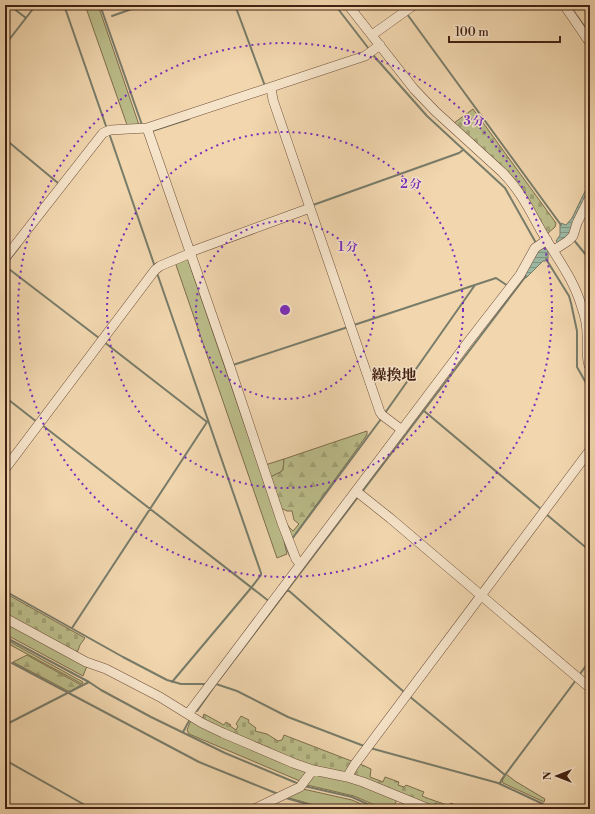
<svg xmlns="http://www.w3.org/2000/svg" width="595" height="814" font-family="'Libre Bodoni','Noto Serif JP',serif">
	<style>
		.green { fill: #bbbd8a; stroke: #7e6e4e }
		.forest { fill: url(#forest-firs); stroke: #7e6e4e }
		.cemetery { fill: url(#cemetery-stones); stroke: #7e6e4e }
		.water { fill: url(#water-rules); stroke: #787c6a }
		.lines { fill: none; stroke-linecap: round; stroke-linejoin: round }
		.stream { stroke: #787c6a; stroke-width: 2 }
		.minor-casing { stroke: #6e4e39; stroke-width: 10 }
		.minor { stroke: #f6e4ca; stroke-width: 9 }
		.ring { fill: none; stroke: #7b2cbf; stroke-width: 2; stroke-dasharray: 2 4 }
		.labels { text-anchor: middle; dominant-baseline: central; stroke-width: 3; stroke-linejoin: round; paint-order: stroke }
		.neighbourhood-label { font-size: 15px; font-weight: bold; fill: #422012; stroke: #f6e4ca }
		.centre { fill: #7b2cbf; stroke: #f6e4ca; stroke-width: 2 }
		.ring-label { font-size: 12px; text-anchor: middle; font-weight: bold; fill: #7b2cbf; stroke: #f6e4ca; stroke-width: 3; stroke-linejoin: round; paint-order: stroke }
	</style>
	<defs>
		<pattern id="forest-firs" width="22" height="20" patternUnits="userSpaceOnUse"><rect width="22" height="20" fill="#bbbd8a"/><path d="M5 1l3.5 6h-7zM16 11l3.5 6h-7z" fill="#a2a276"/></pattern>
		<pattern id="cemetery-stones" width="16" height="16" patternUnits="userSpaceOnUse"><rect width="16" height="16" fill="#bbbd8a"/><path d="M2 7V4a2 2 0 0 1 4 0v3zM10 15v-3a2 2 0 0 1 4 0v3z" fill="#a2a276"/></pattern>
		<pattern id="water-rules" width="6" height="5" patternUnits="userSpaceOnUse"><rect width="6" height="5" fill="#9cbaa5"/><path d="M0 2.5h6" fill="none" stroke="#819785"/></pattern>
	</defs>
	<rect width="100%" height="100%" fill="#f1d6ae"/>
	<filter id="stains"><feTurbulence type="fractalNoise" baseFrequency=".005" numOctaves="4"/><feColorMatrix values="0 0 0 0 .2 0 0 0 0 .09 0 0 0 0 .02 0 0 0 .5 -.17"/></filter>
	<radialGradient id="worn" r=".72"><stop offset=".6" stop-color="#630" stop-opacity="0"/><stop offset="1" stop-color="#630" stop-opacity=".3"/></radialGradient>
	<path class="green" d="M 85,5 L 98,5 L 139,125 L 127,125 Z
		M 187,257 L 283,537 L 287,554 L 277,558 L 175,262 Z
		M 284,459 L 283,470 C 279,474 274,474 270,478 L 265,465 Z
		M 5,621 L 87,666 L 83,676 L 5,634 Z
		M 5,639 L 83,682 L 82,684 L 5,642 Z
		M 191,720 L 306,772 L 300,781 L 189,734 L 187,730 Z
		M 316,773 L 359,784 L 397,800 L 392,809 L 384,809 L 354,796 L 307,785 Z
		M 506,774 L 515,781 L 545,799 L 544,802 L 503,783 L 502,781 Z
		M 303,789 L 352,800 L 372,809 L 328,809 L 286,797 Z"/>
	<path class="forest" d="M 367,431 L 367,435 L 293,537 L 291,537 L 286,522 L 289,527 L 293,531 L 299,524 L 294,520 L 292,511 L 287,511 L 279,507 L 270,478 C 274,474 279,474 283,470 L 284,459 Z
		M 27,655 L 81,685 L 71,691 L 68,691 L 13,662 Z"/>
	<path class="cemetery" d="M 473,109 L 556,223 L 555,227 L 547,234 L 530,204 L 454,123 Z
		M 5,593 L 85,638 L 80,645 L 77,653 L 5,614 Z
		M 204,714 L 224,725 L 226,722 L 231,725 L 230,726 L 236,730 L 238,726 L 236,724 L 241,716 L 249,720 L 248,722 L 256,728 L 255,731 L 267,734 L 278,741 L 282,740 L 284,735 L 354,762 L 346,775 L 310,766 L 202,719 Z
		M 358,763 L 371,769 L 370,777 L 383,782 L 385,777 L 399,782 L 398,785 L 404,787 L 406,785 L 424,792 L 422,796 C 431,800 440,802 449,806 L 451,803 L 463,809 L 435,809 L 351,775 Z"/>
	<path class="water" d="M 590,181 L 590,191 L 569,236 L 558,243 L 556,241 L 560,235 L 560,224 L 561,223 L 566,225 L 572,218 Z
		M 541,248 L 546,248 L 548,250 L 548,259 L 546,261 L 543,261 L 526,278 L 523,277 L 537,251 Z"/>
	<g class="lines">
		<path class="stream" d="M 9,5 L 26,18
			M 64,5 L 107,129
			M 100,5 L 142,125
			M 235,5 L 265,86
			M 335,5 L 369,49
			M 572,9 L 590,34
			M 407,14 L 561,225
			M 112,16 L 143,5
			M 5,45 L 36,5
			M 373,55 L 427,116 L 505,188 L 536,243
			M 152,131 L 189,119
			M 109,133 L 155,267
			M 5,139 L 58,183
			M 313,205 L 459,153 L 463,150
			M 573,239 L 586,255 L 590,282
			M 546,259 L 569,296 L 571,303 L 577,331 L 577,367 L 590,390
			M 5,265 L 20,246
			M 5,266 L 99,338
			M 157,273 L 261,573 L 261,575 L 251,588 L 172,682
			M 354,325 L 496,278 L 508,286
			M 104,342 L 207,422 L 208,421
			M 233,365 L 348,327
			M 5,397 L 37,422
			M 423,410 L 542,510
			M 385,413 L 475,285
			M 42,425 L 270,602
			M 362,492 L 526,276
			M 546,514 L 590,551
			M 292,539 L 381,419
			M 285,541 L 286,546 L 290,556
			M 288,590 L 404,692
			M 5,591 L 123,657 L 167,680 L 181,684 L 206,684
			M 72,628 L 207,422
			M 5,637 L 89,682 L 101,690 L 151,717 L 225,753 L 299,784
			M 12,663 L 199,762 L 278,794
			M 580,674 L 590,660
			M 216,684 L 358,497
			M 409,696 L 505,775
			M 197,711 L 216,684 L 237,691 L 288,717 L 364,746
			M 5,725 L 89,682
			M 183,732 L 189,721
			M 370,748 L 498,783 L 543,804 L 549,809
			M 5,760 L 92,809
			M 500,783 L 502,779 L 576,680
			M 304,786 L 352,797 L 378,809
			M 286,798 L 324,809
			M 245,809 L 251,806"/>
		<g class="minor-casing">
			<path id="minor" d="M 348,5 L 414,89 L 435,111 L 502,172 C 519,189 528,207 539,227 C 554,255 573,276 582,308 C 585,316 587,326 587,335 C 588,345 585,357 590,368
				M 564,5 L 590,43
				M 372,35 L 414,5
				M 271,88 L 273,100 L 380,412 L 382,415 L 402,430
				M 147,128 L 230,367 L 282,523 L 296,559 L 300,564
				M 554,250 L 568,241 L 573,236 L 577,223 L 590,197
				M 190,252 L 310,208
				M 5,258 L 103,133 L 110,130 L 147,128 L 365,56 L 380,45
				M 5,469 L 155,270 L 160,266 L 191,253
				M 356,491 L 390,518 L 590,688
				M 5,618 L 86,662 L 106,669 L 160,697 L 202,723 L 223,733 L 293,763 L 313,770 L 347,777 L 363,782 L 429,809
				M 188,714 L 468,342 L 520,275 L 535,248 L 547,240
				M 347,777 L 355,764 L 590,450
				M 254,809 L 300,787 L 313,770"/>
		</g>
		<use href="#minor" class="minor"/>
	</g>
	<g class="ring">
		<circle cx="285" cy="310" r="89"/>
		<circle cx="285" cy="310" r="178"/>
		<circle cx="285" cy="310" r="267"/>
	</g>
	<g class="labels">
		<g class="neighbourhood-label">
			<text x="394" y="375">繰換地</text>
		</g>
	</g>
	<circle cx="285" cy="310" r="6" class="centre"/>
	<g class="ring-label">
		<text x="474" y="125">3 分</text>
		<text x="411" y="188">2 分</text>
		<text x="348" y="251">1 分</text>
	</g>
	<rect width="595" height="814" fill="none" stroke="#f1d6ae" stroke-width="20"/>
	<rect x="6" y="6" width="583" height="802" fill="none" stroke="#422012" stroke-width="2"/>
	<rect x="10" y="10" width="575" height="794" fill="none" stroke="#422012"/>
	<g transform="translate(557 776) rotate(270)" stroke="#f6e4ca" stroke-width="3" paint-order="stroke">
	<path d="M0-3L7 15L0 10L-7 15Z" fill="#422012"/>
	<text y="-6" font-size="11" font-weight="bold" text-anchor="middle" fill="#422012">N</text>
	</g>
	<path d="M449 36v6h111v-6" fill="none" stroke="#422012" stroke-width="2"/>
	<text x="455" y="36" font-size="12" fill="#422012" stroke="#f6e4ca" stroke-width="3" paint-order="stroke">100 m</text>
	<rect width="100%" height="100%" filter="url(#stains)"/>
	<rect width="100%" height="100%" fill="url(#worn)"/>
</svg>
